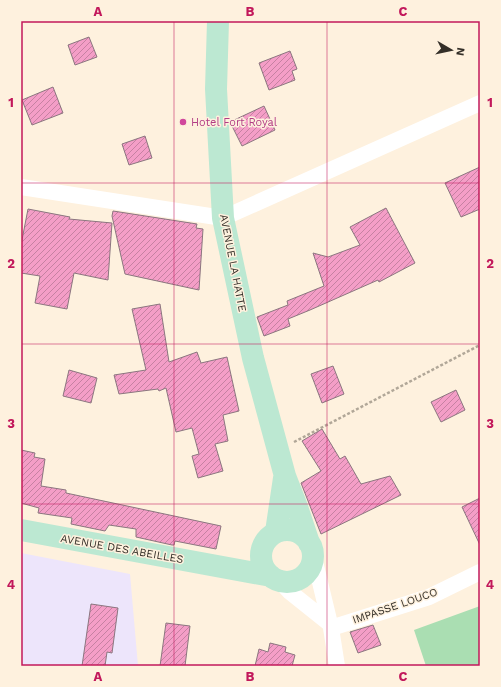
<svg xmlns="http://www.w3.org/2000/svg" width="501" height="687" font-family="'Work Sans',sans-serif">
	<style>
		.industrial { fill: #ede5fb }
		.grass { fill: #aadeb2 }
		.building { fill: url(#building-hatch); stroke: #8b767f }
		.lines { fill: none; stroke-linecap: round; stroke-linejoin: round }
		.path { stroke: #b1a798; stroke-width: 2.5; stroke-dasharray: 3 2; stroke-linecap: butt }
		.street { stroke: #fff; stroke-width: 16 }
		.secondary { stroke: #bce8d2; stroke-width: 22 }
		.grid { fill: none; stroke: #c2185b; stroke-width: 1; stroke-opacity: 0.55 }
		.hotel-dot { fill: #d1479c; stroke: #fef1de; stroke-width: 1.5 }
		.labels { text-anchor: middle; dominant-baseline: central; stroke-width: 3; stroke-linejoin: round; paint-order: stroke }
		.hotel-label { font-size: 11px; fill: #b23c85; stroke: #fef1de; text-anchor: start }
		.street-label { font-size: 11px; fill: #342f28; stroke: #fef1de }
		.neatline { fill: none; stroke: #c2185b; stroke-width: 1.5 }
		.grid-label { font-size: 13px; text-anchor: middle; font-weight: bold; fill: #c2185b }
	</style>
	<defs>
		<pattern id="building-hatch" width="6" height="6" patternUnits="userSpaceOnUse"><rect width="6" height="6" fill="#f49ec7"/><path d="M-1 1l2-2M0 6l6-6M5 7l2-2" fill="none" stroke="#c681a2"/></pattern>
	</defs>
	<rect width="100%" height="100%" fill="#fef1de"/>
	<path class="industrial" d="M 21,553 L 130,574 L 138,666 L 21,666 Z"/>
	<path class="grass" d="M 480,606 L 480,666 L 426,666 L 414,630 Z"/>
	<path class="building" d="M 89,37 L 97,57 L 75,65 L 68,45 Z
		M 290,51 L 297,69 L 292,71 L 295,80 L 269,90 L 259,63 Z
		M 53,87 L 63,113 L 32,125 L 22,100 Z
		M 264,106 L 275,130 L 242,146 L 230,122 Z
		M 145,136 L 152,158 L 129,165 L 122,144 Z
		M 480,167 L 480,209 L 461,217 L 445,183 Z
		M 386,208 L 415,263 L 379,282 L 378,280 L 310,310 L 288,319 L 290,326 L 264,336 L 257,317 L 288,305 L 287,301 L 324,286 L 313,253 L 328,257 L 360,245 L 350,227 Z
		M 28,209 L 70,217 L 69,219 L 112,223 L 108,280 L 74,273 L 67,309 L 35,303 L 40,276 L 21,273 L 21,245 Z
		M 113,211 L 197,224 L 196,228 L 203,229 L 199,290 L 125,274 L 112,216 Z
		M 160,304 L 169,362 L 197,352 L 201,363 L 227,357 L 239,411 L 223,415 L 228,441 L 215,444 L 223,471 L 198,478 L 192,456 L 199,454 L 192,428 L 176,432 L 166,388 L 159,391 L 158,389 L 119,394 L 114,375 L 146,370 L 132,309 Z
		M 333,366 L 344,394 L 322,403 L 311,374 Z
		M 69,370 L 97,378 L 91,403 L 63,396 Z
		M 456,390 L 465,410 L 441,422 L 431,402 Z
		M 322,429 L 340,459 L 345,456 L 361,484 L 390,476 L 401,495 L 321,534 L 301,483 L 321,471 L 302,441 Z
		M 21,450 L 35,453 L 34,457 L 45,459 L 41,486 L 66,490 L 66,493 L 221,526 L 216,549 L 175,541 L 174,545 L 172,545 L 136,537 L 136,529 L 109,525 L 105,531 L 71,524 L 72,518 L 38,513 L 39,508 L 21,503 Z
		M 480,498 L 480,545 L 462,507 Z
		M 91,604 L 118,608 L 112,653 L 107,652 L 105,666 L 82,666 Z
		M 166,623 L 190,626 L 185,666 L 160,666 Z
		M 373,625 L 381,645 L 358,653 L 350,632 Z
		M 270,643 L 286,647 L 285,652 L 295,655 L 292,666 L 255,666 L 259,649 L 268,652 Z"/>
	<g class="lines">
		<path class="path" d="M 294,442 L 480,345"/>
		<path class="street" d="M 21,187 L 223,218 L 480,103
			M 312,549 L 331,628 L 337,666
			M 279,580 L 290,592 L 330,624
			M 331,628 L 429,597 L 480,572"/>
		<path class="secondary" d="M 218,21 L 216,89 L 223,218 L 253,358 L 285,476 L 297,507 L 309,543
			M 21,530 L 271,576
			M261 556a26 26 0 1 1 52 0a26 26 0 1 1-52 0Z
			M 276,532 L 284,478"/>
	</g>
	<path class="grid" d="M 174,21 L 174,666M 327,21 L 327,666M 21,183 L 480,183M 21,344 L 480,344M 21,504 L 480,504"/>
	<circle class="hotel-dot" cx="183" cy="122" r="4"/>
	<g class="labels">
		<g class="hotel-label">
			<text x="191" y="122">Hotel Fort Royal</text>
		</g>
		<g class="street-label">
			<text transform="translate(233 263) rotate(79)">AVENUE LA HATTE</text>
			<text transform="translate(122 549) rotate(10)">AVENUE DES ABEILLES</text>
			<text transform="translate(395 606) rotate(-19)">IMPASSE LOUCO</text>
		</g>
	</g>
	<rect width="501" height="687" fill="none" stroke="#fef1de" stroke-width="44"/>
	<g transform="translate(451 50) rotate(99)" stroke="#fef1de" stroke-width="3" paint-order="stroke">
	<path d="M0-3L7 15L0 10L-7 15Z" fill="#342f28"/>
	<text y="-6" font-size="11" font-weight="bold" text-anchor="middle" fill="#342f28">N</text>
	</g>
	<rect x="22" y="22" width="457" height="643" class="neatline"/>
	<g class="grid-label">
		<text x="98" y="16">A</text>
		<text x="250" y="16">B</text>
		<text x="403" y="16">C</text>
		<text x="11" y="107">1</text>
		<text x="490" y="107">1</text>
		<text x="11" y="268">2</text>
		<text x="490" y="268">2</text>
		<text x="11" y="428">3</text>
		<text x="490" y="428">3</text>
		<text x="11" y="589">4</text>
		<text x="490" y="589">4</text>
		<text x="98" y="681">A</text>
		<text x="250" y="681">B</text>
		<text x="403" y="681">C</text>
	</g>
</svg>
